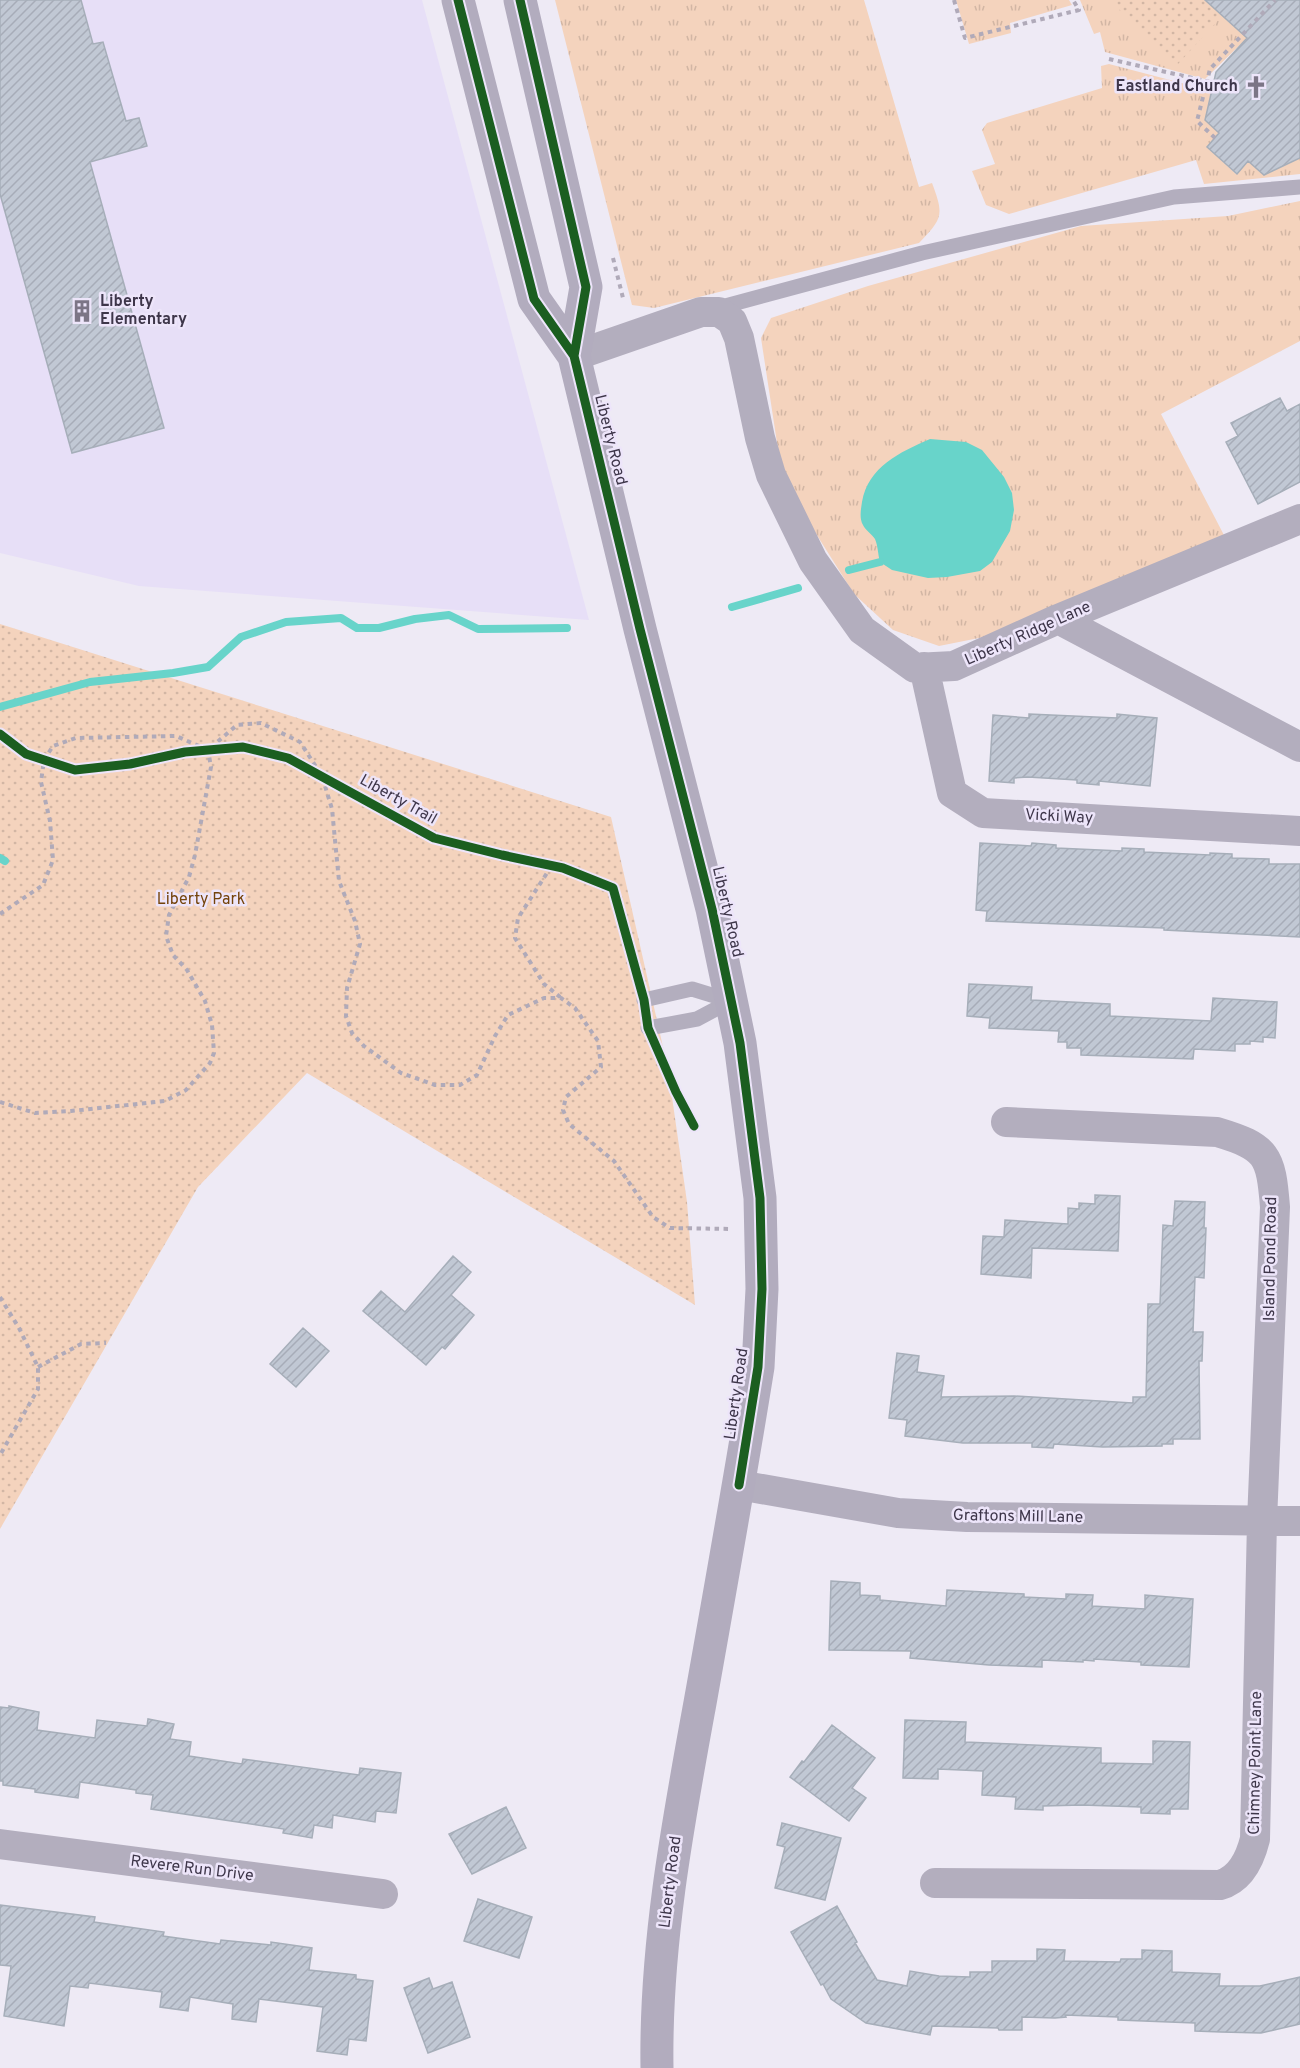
<svg xmlns="http://www.w3.org/2000/svg" width="1300" height="2068" font-family="Overpass,sans-serif">
	<style>
		.built { fill: #e7dff7 }
		.grass { fill: url(#grass-tufts) }
		.park { fill: url(#park-dots) }
		.water { fill: #68d4ca }
		.lines { fill: none; stroke-linecap: round; stroke-linejoin: round }
		.stream { stroke: #68d4ca; stroke-width: 8 }
		.building { fill: url(#building-hatch); stroke: #a6aeb9; stroke-width: 1.5 }
		.path { stroke: #b0aab9; stroke-width: 4; stroke-dasharray: 4.5 4.5; stroke-linecap: butt }
		.lane { stroke: #b3aebe; stroke-width: 15 }
		.street { stroke: #b3aebe; stroke-width: 30 }
		.secondary { stroke: #b2acbe; stroke-width: 33 }
		.cycleway-casing { stroke: #ede5fa; stroke-width: 13 }
		.cycleway { stroke: #1b5e20; stroke-width: 9 }
		.labels { text-anchor: middle; dominant-baseline: central; stroke-width: 5; stroke-linejoin: round; paint-order: stroke }
		.poi-label { font-size: 16px; font-weight: bold; fill: #3e364a; stroke: #ede5fa; text-anchor: end }
		.street-label { font-size: 16px; fill: #3e364a; stroke: #ede5fa }
		.park-label { font-size: 16px; fill: #74430b; stroke: #ede5fa }
	</style>
	<defs>
		<pattern id="grass-tufts" width="24" height="20" patternUnits="userSpaceOnUse" patternTransform="scale(1.5)"><rect width="24" height="20" fill="#f4d3bd"/><path d="M3 7l-1-3M5 7V3M7 7l1-3M15 17l-1-3M17 17v-4M19 17l1-3" fill="none" stroke="#d2b6a4"/></pattern>
		<pattern id="park-dots" width="8" height="8" patternUnits="userSpaceOnUse" patternTransform="scale(1.5)"><rect width="8" height="8" fill="#f4d3bd"/><path d="M2 2h.1M6 6h.1" fill="none" stroke="#d2b6a4" stroke-width="1.8" stroke-linecap="round"/></pattern>
		<pattern id="building-hatch" width="6" height="6" patternUnits="userSpaceOnUse" patternTransform="scale(1.5)"><rect width="6" height="6" fill="#c1c8d4"/><path d="M-1 1l2-2M0 6l6-6M5 7l2-2" fill="none" stroke="#a7acb8"/></pattern>
	</defs>
	<rect width="100%" height="100%" fill="#eeeaf5"/>
	<path class="built" d="M 0,0 L 422,0 L 589,620 L 139,586 L 0,553 Z"/>
	<path class="grass" d="M 555,0 L 864,0 L 919,187 L 932,183 C 944,215 943,218 919,243 L 654,308 L 632,305 Z
		M 956,0 L 1069,0 L 1072,5 L 1010,23 L 1011,33 L 969,44 Z
		M 1080,0 L 1205,0 L 1247,38 L 1205,79 L 1105,52 L 1100,32 L 1094,34 Z
		M 1109,64 L 1212,91 L 1205,120 L 1219,133 L 1207,147 L 1236,174 L 1249,161 L 1264,175 L 1300,158 L 1300,174 L 1204,184 L 1196,160 L 1009,214 L 986,205 L 972,171 L 995,164 L 982,130 L 987,123 L 1102,88 L 1101,66 Z
		M 1300,201 L 1300,341 L 1161,414 L 1226,539 L 999,634 L 939,646 L 893,630 L 854,594 L 808,521 L 781,469 L 761,338 L 771,318 L 868,286 L 1081,226 L 1228,216 Z"/>
	<path class="park" d="M 1109,0 L 1205,0 L 1222,16 L 1178,64 Z
		M 0,624 L 611,817 L 668,1069 L 687,1202 L 695,1305 L 307,1073 L 198,1187 L 0,1529 Z"/>
	<path class="water" d="M 930,439 L 966,442 L 982,450 L 1004,477 L 1012,493 L 1014,510 L 1010,531 L 992,562 L 980,571 L 947,577 L 928,578 L 892,570 L 880,562 C 878,555 878,546 875,539 C 872,534 865,530 863,525 C 859,518 861,509 862,502 C 868,467 900,452 930,439 Z"/>
	<g class="lines">
		<path class="stream" d="M 849,570 L 880,562
			M 732,607 L 798,588
			M 0,707 L 90,682 L 173,673 L 208,667 L 241,637 L 286,622 L 341,618 L 357,628 L 379,628 L 415,619 L 449,615 L 478,629 L 567,628
			M 0,858 L 5,861"/>
	</g>
	<path class="building" d="M 0,0 L 81,0 L 93,44 L 103,42 L 126,121 L 139,118 L 147,146 L 90,162 L 164,428 L 72,453 L 0,194 Z
		M 1205,0 L 1300,0 L 1300,158 L 1264,175 L 1248,161 L 1237,174 L 1207,147 L 1219,133 L 1205,120 L 1216,72 L 1247,38 Z
		M 1280,398 L 1287,411 L 1300,404 L 1300,482 L 1258,504 L 1226,442 L 1238,436 L 1231,423 Z
		M 1029,714 L 1117,718 L 1117,714 L 1157,718 L 1150,786 L 1099,781 L 1099,785 L 1077,783 L 1077,780 L 1028,777 L 1014,778 L 1014,783 L 989,781 L 993,715 L 1029,718 Z
		M 980,843 L 1031,846 L 1032,843 L 1056,845 L 1056,848 L 1122,851 L 1122,848 L 1144,849 L 1144,852 L 1210,855 L 1210,853 L 1232,854 L 1232,858 L 1269,859 L 1269,864 L 1300,864 L 1300,937 L 1164,930 L 1164,928 L 986,921 L 987,911 L 976,910 Z
		M 969,984 L 1032,987 L 1031,1000 L 1110,1004 L 1110,1016 L 1211,1021 L 1213,998 L 1277,1002 L 1275,1038 L 1263,1037 L 1263,1042 L 1250,1041 L 1250,1044 L 1235,1044 L 1235,1051 L 1194,1049 L 1193,1059 L 1081,1055 L 1081,1048 L 1067,1048 L 1067,1042 L 1058,1042 L 1059,1031 L 989,1028 L 990,1018 L 967,1016 Z
		M 1095,1195 L 1120,1196 L 1118,1251 L 1032,1248 L 1031,1278 L 981,1274 L 983,1236 L 1004,1237 L 1005,1220 L 1068,1224 L 1068,1208 L 1079,1209 L 1079,1203 L 1095,1204 Z
		M 1175,1201 L 1205,1202 L 1204,1228 L 1206,1228 L 1204,1278 L 1195,1277 L 1193,1332 L 1203,1332 L 1202,1361 L 1199,1361 L 1200,1439 L 1173,1439 L 1173,1444 L 1162,1444 L 1162,1446 L 1103,1447 L 1054,1444 L 1053,1448 L 1032,1447 L 1032,1443 L 963,1443 L 905,1436 L 907,1420 L 889,1418 L 897,1353 L 919,1356 L 917,1372 L 944,1376 L 941,1397 L 1014,1396 L 1133,1403 L 1133,1397 L 1146,1397 L 1148,1304 L 1160,1304 L 1163,1225 L 1173,1226 Z
		M 453,1256 L 471,1272 L 451,1295 L 474,1315 L 445,1349 L 442,1347 L 426,1365 L 363,1311 L 381,1291 L 405,1312 Z
		M 303,1328 L 329,1351 L 296,1387 L 270,1364 Z
		M 831,1581 L 860,1583 L 860,1595 L 880,1596 L 880,1600 L 946,1606 L 947,1590 L 1024,1594 L 1024,1597 L 1066,1599 L 1066,1594 L 1093,1595 L 1092,1606 L 1145,1609 L 1145,1595 L 1193,1599 L 1189,1667 L 1141,1665 L 1141,1662 L 1094,1659 L 1094,1661 L 1083,1660 L 1083,1662 L 1042,1660 L 1042,1667 L 989,1665 L 910,1658 L 911,1651 L 829,1650 Z
		M 9,1706 L 39,1712 L 37,1730 L 95,1738 L 97,1720 L 147,1726 L 148,1719 L 174,1724 L 170,1739 L 191,1742 L 189,1756 L 242,1764 L 243,1759 L 359,1775 L 360,1768 L 401,1773 L 396,1813 L 376,1811 L 375,1822 L 333,1815 L 332,1828 L 314,1825 L 312,1838 L 283,1833 L 284,1829 L 151,1809 L 153,1795 L 136,1793 L 136,1790 L 80,1782 L 78,1798 L 35,1792 L 35,1789 L 3,1785 L 3,1781 L 0,1781 L 0,1707 L 9,1708 Z
		M 905,1720 L 966,1722 L 965,1742 L 1101,1748 L 1101,1763 L 1153,1764 L 1153,1741 L 1190,1742 L 1188,1809 L 1170,1809 L 1170,1814 L 1141,1813 L 1141,1807 L 1082,1805 L 1043,1806 L 1043,1810 L 1015,1809 L 1016,1797 L 982,1795 L 983,1771 L 938,1769 L 938,1779 L 903,1778 Z
		M 832,1725 L 875,1758 L 852,1788 L 866,1798 L 849,1821 L 790,1777 L 802,1761 L 804,1762 Z
		M 506,1807 L 526,1848 L 472,1874 L 449,1834 Z
		M 782,1823 L 841,1838 L 825,1900 L 775,1888 L 785,1847 L 777,1845 Z
		M 478,1899 L 532,1917 L 519,1958 L 464,1941 Z
		M 0,1905 L 95,1917 L 94,1922 L 164,1932 L 163,1936 L 220,1944 L 221,1940 L 271,1945 L 271,1942 L 312,1948 L 309,1970 L 356,1975 L 356,1979 L 373,1981 L 366,2041 L 349,2039 L 347,2055 L 317,2051 L 323,2007 L 259,1999 L 256,2022 L 232,2019 L 233,2004 L 190,1997 L 188,2011 L 160,2007 L 162,1992 L 89,1983 L 88,1988 L 70,1986 L 64,2026 L 4,2016 L 11,1966 L 0,1965 Z
		M 837,1906 L 857,1942 L 855,1943 L 877,1980 L 907,1986 L 910,1971 L 939,1976 L 970,1977 L 970,1972 L 992,1972 L 992,1961 L 1037,1961 L 1037,1949 L 1065,1950 L 1064,1961 L 1120,1962 L 1121,1959 L 1142,1959 L 1142,1950 L 1172,1951 L 1172,1972 L 1220,1974 L 1219,1986 L 1260,1986 L 1300,1977 L 1300,2024 L 1261,2033 L 1221,2032 L 1195,2031 L 1195,2023 L 1118,2020 L 1118,2017 L 1065,2015 L 1066,2017 L 1055,2018 L 1022,2017 L 1022,2030 L 999,2030 L 998,2028 L 932,2026 L 930,2035 L 866,2023 L 831,1999 L 823,1984 L 821,1985 L 791,1932 Z
		M 429,1978 L 433,1989 L 452,1982 L 470,2037 L 428,2053 L 404,1988 Z"/>
	<g class="lines">
		<path class="path" d="M 954,0 L 965,38 L 1079,10 L 1073,0
			M 1109,59 L 1214,83
			M 1215,138 L 1197,121 L 1210,69 L 1275,0
			M 613,258 L 623,298
			M 548,865 L 547,873 L 518,918 L 515,938 L 544,984 L 560,997
			M 0,914 L 43,885 L 53,860 L 50,821 L 41,782 L 44,760 L 53,746 L 76,738 L 176,736 L 208,750 L 237,725 L 261,723 L 300,742 L 322,776 L 332,809 L 339,881 L 355,921 L 360,944 L 347,988 L 346,1016 L 352,1033 L 364,1046 L 401,1073 L 435,1085 L 460,1085 L 477,1075 L 495,1036 L 508,1015 L 544,998 L 561,998 L 575,1008 L 598,1041 L 601,1067 L 566,1097 L 563,1110 L 569,1124 L 614,1161 L 653,1217 L 670,1228 L 732,1229
			M 0,1102 L 35,1113 L 71,1111 L 165,1101 L 186,1090 L 210,1063 L 214,1053 L 212,1025 L 205,1001 L 187,970 L 173,955 L 166,936 L 169,915 L 189,877 L 195,855 L 211,767 L 208,750
			M 0,1297 L 19,1328 L 38,1367 L 38,1389 L 0,1455
			M 38,1367 L 81,1344 L 106,1343"/>
		<path class="lane" d="M 714,309 L 922,253 L 1174,197 L 1300,187
			M 644,1000 L 692,989 L 731,1001
			M 648,1028 L 697,1019 L 731,1001"/>
		<path class="street" d="M 574,356 L 701,312 L 719,312 L 732,321 L 739,338 L 760,438 L 771,475 L 813,561 L 862,630 L 915,668 L 954,666 L 1058,619 L 1300,519
			M 1058,619 L 1300,747
			M 924,667 L 952,793 L 983,813 L 1300,831
			M 739,1485 L 898,1513 L 967,1517 L 1300,1521
			M 0,1844 L 383,1894
			M 935,1883 L 1220,1885 C 1241,1879 1250,1859 1255,1839 L 1262,1521 L 1275,1207 C 1271,1155 1267,1147 1217,1132 L 1006,1122"/>
		<path class="secondary" d="M 458,0 L 534,299 L 574,356 L 640,629 L 712,909 L 740,1043 L 760,1198 L 762,1289 L 758,1367 C 740,1479 720,1591 700,1703 C 678,1823 655,1945 657,2068
			M 520,0 L 586,287 L 574,356"/>
		<g class="cycleway-casing">
			<path id="cycleway" d="M 458,0 L 534,299 L 574,356 L 640,629 L 712,909 L 740,1043 L 760,1198 L 762,1289 L 758,1367 L 739,1485
				M 520,0 L 586,287 L 574,356
				M 0,734 L 26,754 L 75,770 L 130,764 L 185,752 L 243,747 L 288,758 L 434,838 L 502,855 L 563,868 L 613,888 L 644,1000 L 648,1028 L 676,1092 L 694,1126"/>
		</g>
		<use href="#cycleway" class="cycleway"/>
	</g>
	<defs>
		<g id="church-bare" transform="scale(1.8)"><path d="M-1.2-6h2.4v3.5h3.3v2.4h-3.3V6h-2.4V-.1h-3.3v-2.4h3.3Z" fill="#7c7586" stroke="#ede5fa" stroke-width="2.5" paint-order="stroke"/></g>
		<g id="building-bare" transform="scale(1.8)"><path d="M-4-6H4V6H1V3H-1V6H-4ZM-2.5-4.3h1.7v1.8h-1.7ZM.8-4.3h1.7v1.8H.8ZM-2.5-1h1.7V.8h-1.7ZM.8-1h1.7V.8H.8Z" fill="#7c7586" stroke="#ede5fa" stroke-width="2.5" paint-order="stroke"/></g>
	</defs>
	<g fill-rule="evenodd">
		<use href="#church-bare" x="1256" y="87"/>
		<use href="#building-bare" x="82" y="311"/>
	</g>
	<g class="labels">
		<g class="poi-label">
			<text x="1238" y="87">Eastland Church</text>
			<text x="100" y="302" text-anchor="start">Liberty<tspan x="100" dy="18">Elementary</tspan></text>
		</g>
		<g class="street-label">
			<text transform="translate(610 440) rotate(76)">Liberty Road</text>
			<text transform="translate(1028 634) rotate(-24)">Liberty Ridge Lane</text>
			<text transform="translate(398 800) rotate(29)">Liberty Trail</text>
			<text transform="translate(1059 817) rotate(3)">Vicki Way</text>
			<text transform="translate(727 912) rotate(77)">Liberty Road</text>
			<text transform="translate(1271 1259) rotate(-89)">Island Pond Road</text>
			<text transform="translate(737 1394) rotate(-82)">Liberty Road</text>
			<text transform="translate(1018 1517) rotate(1)">Graftons Mill Lane</text>
			<text transform="translate(1256 1763) rotate(-89)">Chimney Point Lane</text>
			<text transform="translate(192 1869) rotate(7)">Revere Run Drive</text>
			<text transform="translate(671 1882) rotate(-83)">Liberty Road</text>
		</g>
		<g class="park-label">
			<text x="201" y="900">Liberty Park</text>
		</g>
	</g>
</svg>
